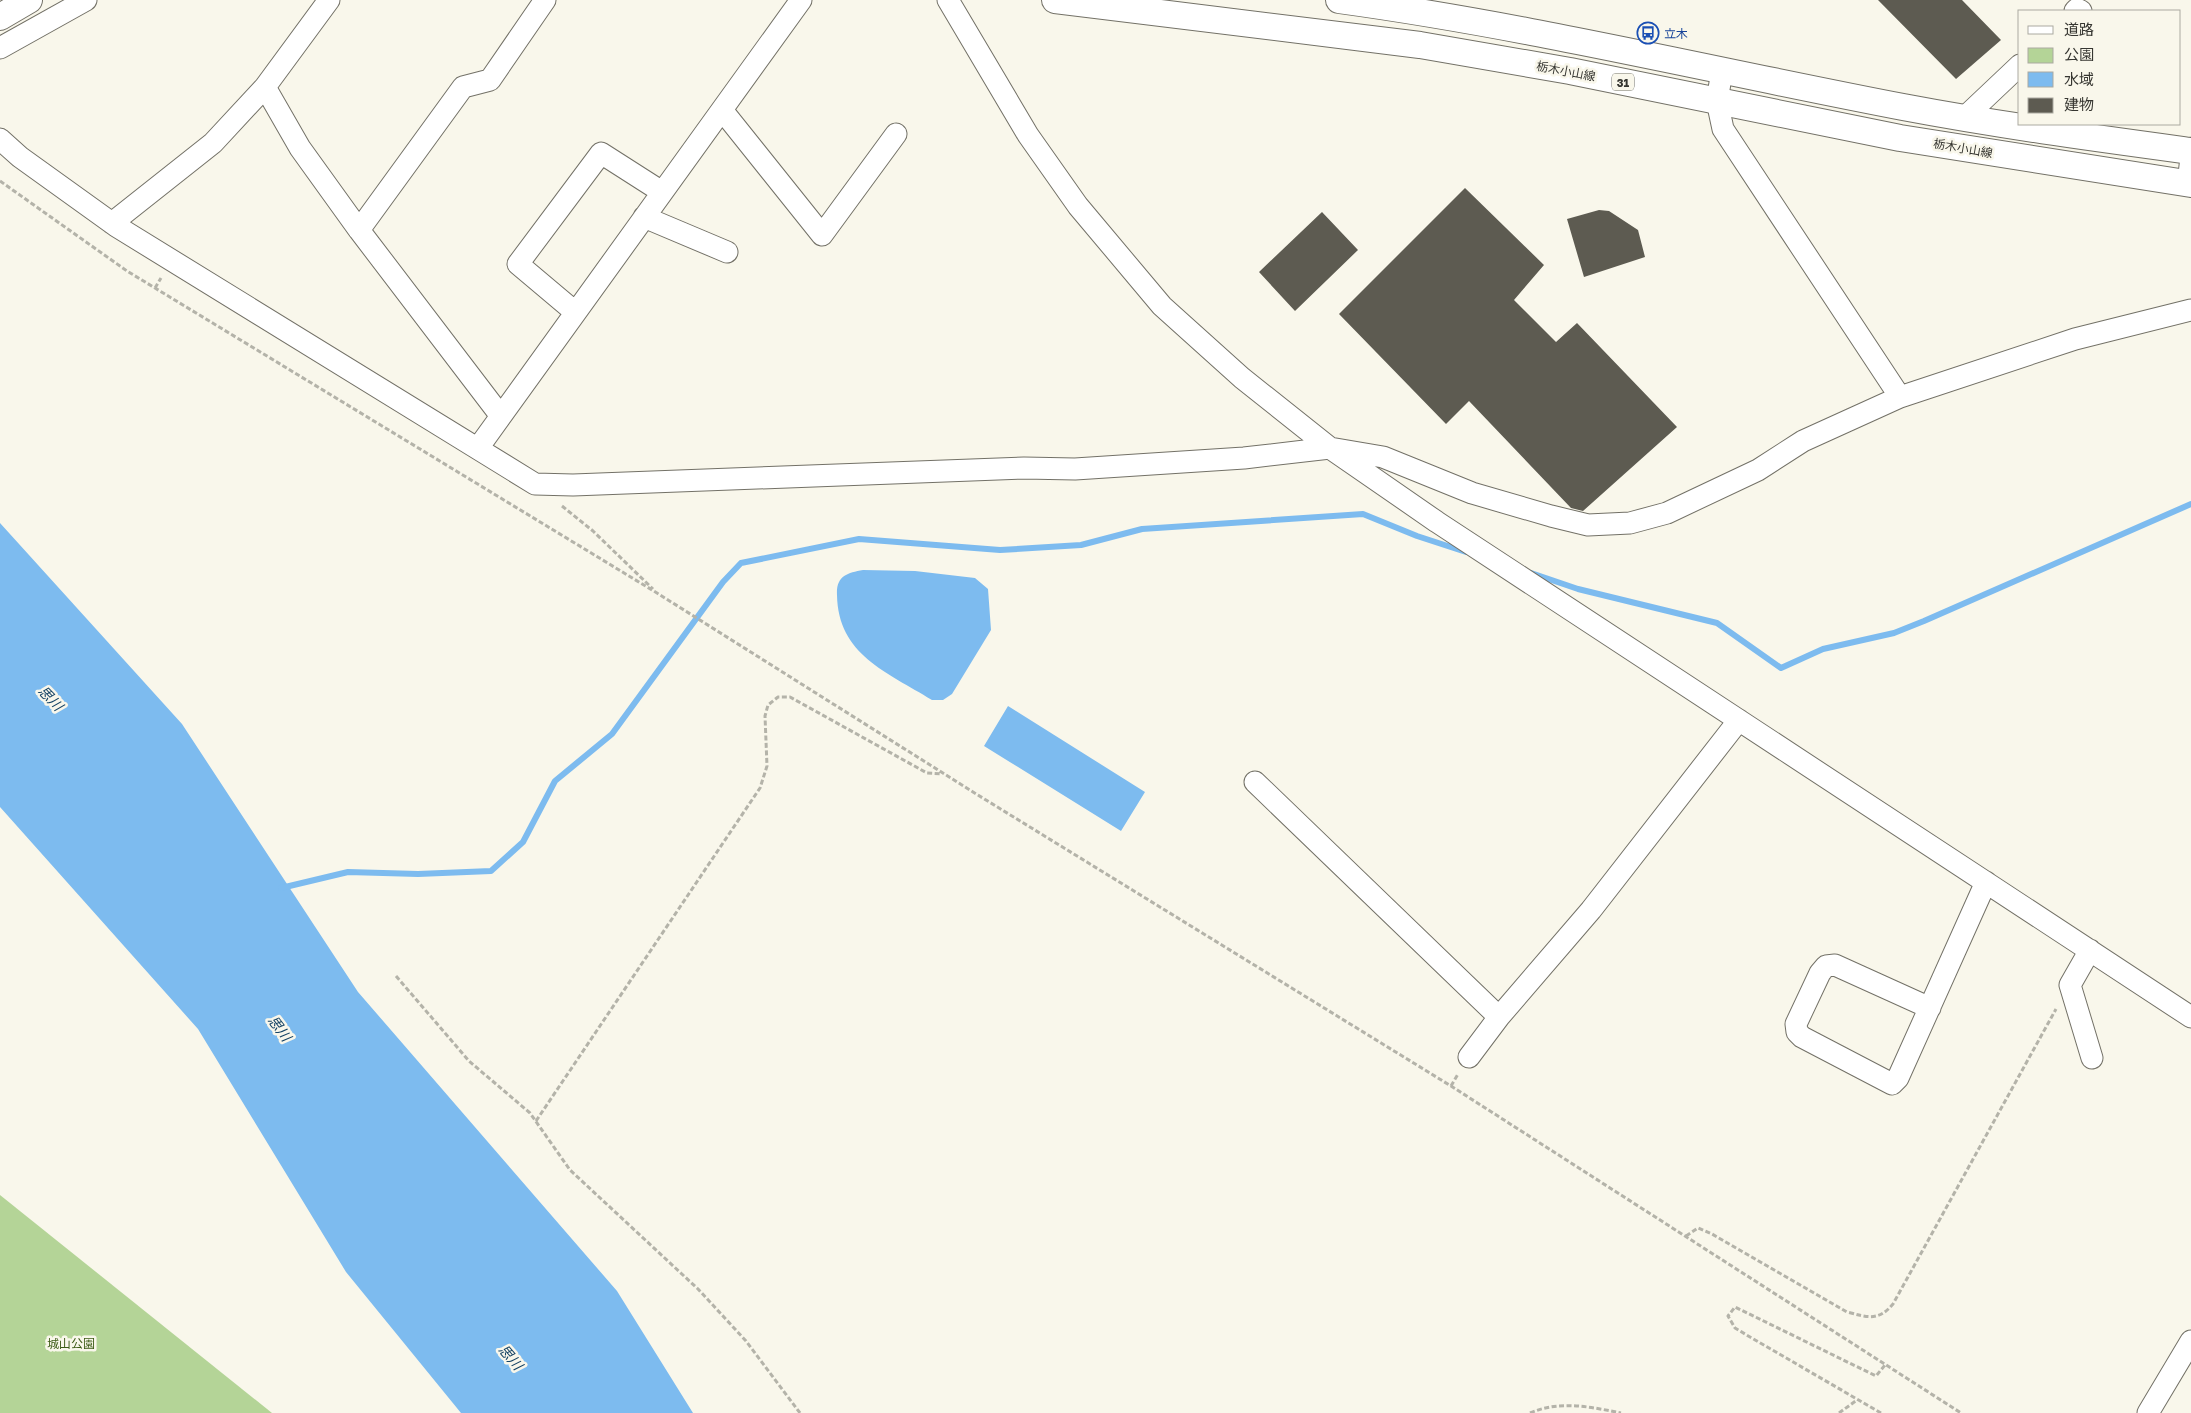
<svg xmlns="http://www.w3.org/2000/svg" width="2191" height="1413" font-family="'Golos Text','Noto Sans JP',sans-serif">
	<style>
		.green { fill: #b4d497 }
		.water { fill: #7dbbef }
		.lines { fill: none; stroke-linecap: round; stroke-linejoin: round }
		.stream { stroke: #7dbbef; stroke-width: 6 }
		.building { fill: #5d5b51 }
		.minor-casing { stroke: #737167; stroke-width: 23 }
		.major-casing { stroke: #737167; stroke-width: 28 }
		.path { stroke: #b4b3a9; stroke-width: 3; stroke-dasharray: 5 2.5; stroke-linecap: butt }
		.minor { stroke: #fff; stroke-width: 21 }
		.major { stroke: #fff; stroke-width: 26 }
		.labels { text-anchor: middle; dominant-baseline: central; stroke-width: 5; stroke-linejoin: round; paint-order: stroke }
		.shield { fill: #f9f7eb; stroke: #707069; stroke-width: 1 }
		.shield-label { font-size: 11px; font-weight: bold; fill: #363631 }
		.transit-label { font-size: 12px; fill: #164399; stroke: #f9f7eb; text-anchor: start }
		.street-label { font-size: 12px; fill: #363631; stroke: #f9f7eb }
		.park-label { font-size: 12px; fill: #3b5a14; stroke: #f9f7eb }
		.water-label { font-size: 14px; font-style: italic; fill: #144264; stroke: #f9f7eb }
	</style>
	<rect width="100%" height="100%" fill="#f9f7eb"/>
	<path class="green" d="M 0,1195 L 272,1413 L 0,1413 Z"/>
	<path class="water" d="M 0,523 L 182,724 L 358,992 L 617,1291 L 693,1413 L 461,1413 L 346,1272 L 198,1029 L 0,807 Z
		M 863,570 L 915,571 L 975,578 L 988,589 L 991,630 L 952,694 L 943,700 L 932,700 C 887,672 838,655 837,595 C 836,576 847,573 863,570 Z
		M 1008,706 L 1145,792 L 1121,831 L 984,746 Z"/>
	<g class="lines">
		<path class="stream" d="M 1531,573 L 1578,589 L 1717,623 L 1781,668 L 1823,649 L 1894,633 L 1924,621 L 2191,504
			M 281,888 L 348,872 L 418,874 L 491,871 L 523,842 L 555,781 L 612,734 L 723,582 L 741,563 L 859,539 L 1000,550 L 1081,545 L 1142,529 L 1363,514 L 1417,536 L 1466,552"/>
	</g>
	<path class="building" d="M 1878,0 L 1962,0 L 2001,40 L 1956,79 Z
		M 1465,188 L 1544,265 L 1514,300 L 1556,342 L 1577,323 L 1677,427 L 1583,511 L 1571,508 L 1469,401 L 1446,424 L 1339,314 Z
		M 1599,210 L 1609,211 L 1638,230 L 1645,257 L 1584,277 L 1567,219 Z
		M 1322,212 L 1358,250 L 1295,311 L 1259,272 Z"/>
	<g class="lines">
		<g class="minor-casing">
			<path id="minor" d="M 329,0 L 265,87 L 300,148 L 359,230 L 500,415
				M 948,0 L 1028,135 L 1078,206 L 1162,306 L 1242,378 L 1330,448 L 1437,522 L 2191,1017
				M 2075,11 L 2077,9 L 2081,11
				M 0,48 L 86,0
				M 1722,71 L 1717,101 L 1723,129 L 1900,397
				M 722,110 L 822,235 L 896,134
				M 1965,117 L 2020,65
				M 0,139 L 20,157 L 116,226 L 535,484 L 573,485 L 1024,468 L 1075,469 L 1244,458 L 1330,448 L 1383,457 L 1472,493 L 1551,516 L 1588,525 L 1630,523 L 1667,513 L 1758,470 L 1803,441 L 1900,397 L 2075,339 L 2191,310
				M 2188,184 L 2191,157
				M 644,217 L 727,252
				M 112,223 L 213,143 L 265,87
				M 359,230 L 463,87 L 490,80 L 545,0
				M 575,312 L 518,264 L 601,153 L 662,192
				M 478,448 L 801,0
				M 1255,782 L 1499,1017
				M 2090,950 L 2070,985 L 2092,1058
				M 1930,1008 L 1835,965 L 1826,966 L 1820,973 L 1796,1024 L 1797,1032 L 1802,1037 L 1892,1084 L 1898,1078 L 1986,882
				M 1469,1057 L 1499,1017 L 1591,910 L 1739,720
				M 2148,1413 L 2191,1341"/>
		</g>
		<g class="major-casing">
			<path id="major" d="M 1055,0 L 1420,45 L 1570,71 L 1900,138 L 2191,184
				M 1339,0 C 1529,26 1715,71 1903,107 C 1998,125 2095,138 2191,151
				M 0,17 L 29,0"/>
		</g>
		<path class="path" d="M 0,181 L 127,271 L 657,593 L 973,792 L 1451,1086 L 1961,1413
			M 155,288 L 161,278
			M 562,506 L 593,531 L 653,589
			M 396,976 L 469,1061 L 530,1113 L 570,1170 L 698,1289 L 746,1341 L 800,1413
			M 1451,1086 L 1458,1074
			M 536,1121 L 760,788 L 767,766 L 765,716 L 768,705 L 778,697 L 790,697 L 927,773 L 942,774
			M 1686,1236 L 1698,1228 L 1712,1234 L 1847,1312 C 1867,1317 1878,1322 1893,1304 L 2056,1009
			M 1530,1413 C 1560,1400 1591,1407 1621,1413
			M 1839,1413 L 1857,1400
			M 1881,1413 L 1750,1337 L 1735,1328 L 1728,1316 L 1735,1307 L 1876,1376 L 1885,1365"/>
		<use href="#minor" class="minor"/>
		<use href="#major" class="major"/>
	</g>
	<defs>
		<g id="bus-ring" transform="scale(1.125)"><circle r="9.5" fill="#f9f7eb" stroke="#1a4fb4" stroke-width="1.5"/><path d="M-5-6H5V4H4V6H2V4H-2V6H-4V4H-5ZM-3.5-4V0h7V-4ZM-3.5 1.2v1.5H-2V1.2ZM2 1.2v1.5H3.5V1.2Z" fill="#1a4fb4"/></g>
	</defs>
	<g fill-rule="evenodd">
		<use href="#bus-ring" x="1648" y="33"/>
	</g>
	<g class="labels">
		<rect class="shield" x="1612" y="73.5" width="22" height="17" rx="4"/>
		<g class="shield-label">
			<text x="1623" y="82">31</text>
		</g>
		<g class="transit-label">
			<text x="1664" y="33">立木</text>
		</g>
		<g class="street-label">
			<text transform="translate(1566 71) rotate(11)">栃木小山線</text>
			<text transform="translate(1963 148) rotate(10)">栃木小山線</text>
		</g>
		<g class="park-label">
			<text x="71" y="1343">城山公園</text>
		</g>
		<g class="water-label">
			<text transform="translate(51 698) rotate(46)">思川</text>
			<text transform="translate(280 1028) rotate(53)">思川</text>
			<text transform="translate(511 1357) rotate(49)">思川</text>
		</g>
	</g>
	<rect x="2018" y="10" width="162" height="115" fill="#f9f7eb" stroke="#abaaa1"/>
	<rect x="2028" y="26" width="25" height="8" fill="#ffffff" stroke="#abaaa1"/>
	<text x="2064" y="35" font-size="15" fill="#363631">道路</text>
	<rect x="2028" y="48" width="25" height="15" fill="#b4d497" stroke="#abaaa1"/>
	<text x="2064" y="60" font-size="15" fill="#363631">公園</text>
	<rect x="2028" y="72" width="25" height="15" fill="#7dbbef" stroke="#abaaa1"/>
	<text x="2064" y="85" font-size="15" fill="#363631">水域</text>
	<rect x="2028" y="98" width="25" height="15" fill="#5d5b51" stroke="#abaaa1"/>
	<text x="2064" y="110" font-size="15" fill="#363631">建物</text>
</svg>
